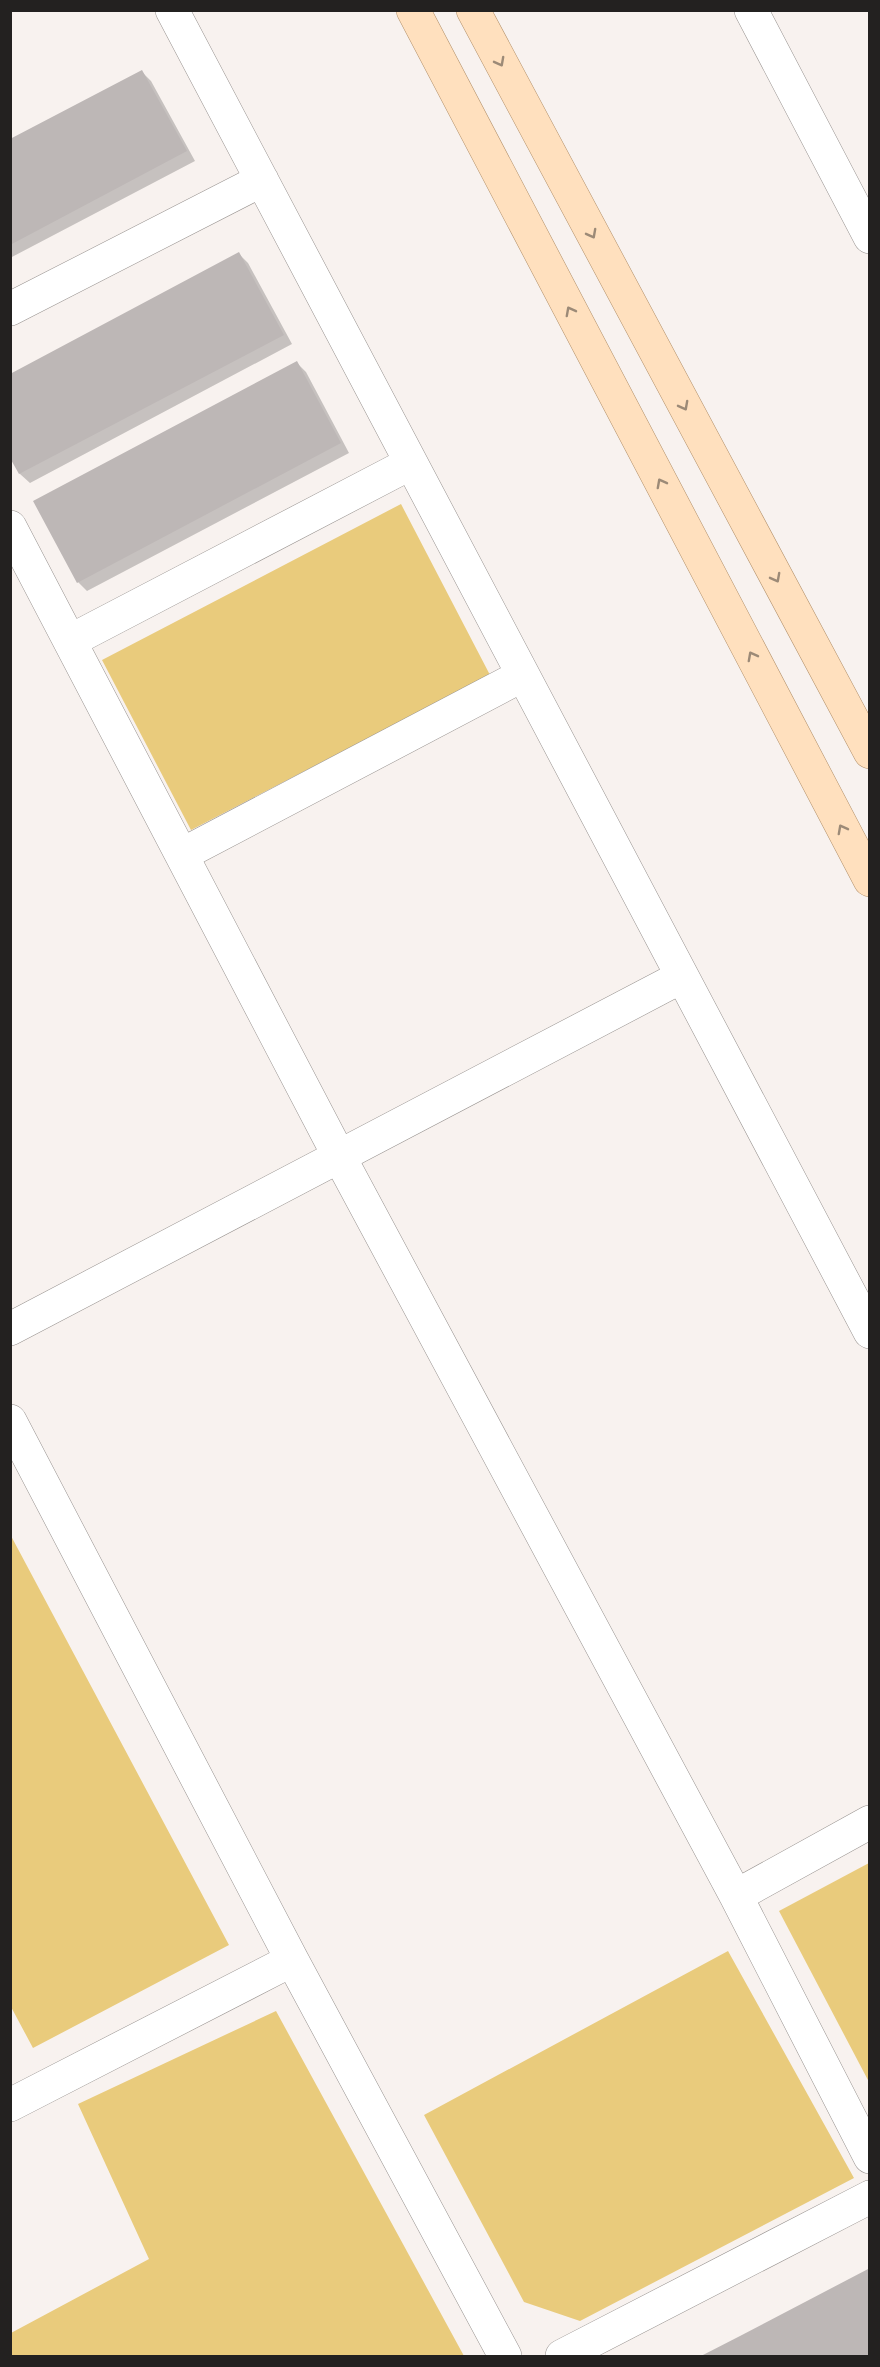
<svg xmlns="http://www.w3.org/2000/svg" width="880" height="2367" font-family="'Asap Condensed',sans-serif">
	<style>
		.green { fill: #e9cb7c }
		.shadow { fill: #0003 }
		.building { fill: #bdb7b6 }
		.lines { fill: none; stroke-linecap: round; stroke-linejoin: round }
		.minor-casing { stroke: #989390; stroke-width: 34 }
		.major-casing { stroke: #b2906a; stroke-width: 34 }
		.minor { stroke: #fff; stroke-width: 33 }
		.major { stroke: #ffe0be; stroke-width: 33 }
		.oneway { stroke: #9c8a77 }
	</style>
	<rect width="100%" height="100%" fill="#f8f2ef"/>
	<path class="green" d="M 401,504 L 490,675 L 191,830 L 102,660 Z
		M 10,1534 L 229,1945 L 33,2048 L 10,2005 Z
		M 869,1863 L 869,2082 L 779,1911 Z
		M 728,1951 L 854,2178 L 580,2321 L 524,2302 L 424,2115 Z
		M 276,2011 L 464,2356 L 11,2356 L 11,2333 L 149,2259 L 78,2104 Z"/>
	<path class="shadow" d="M 142,72 L 151,81 L 195,161 L 10,258 L 10,141 Z
		M 239,254 L 248,263 L 292,344 L 30,483 L 20,474 L 10,455 Z
		M 297,363 L 306,372 L 349,453 L 87,591 L 78,582 Z
		M 870,2269 L 870,2356 L 704,2356 Z"/>
	<path class="building" d="M 142,70 L 187,151 L 10,245 L 10,139 Z
		M 239,252 L 284,335 L 19,474 L 10,458 L 10,374 Z
		M 297,361 L 341,443 L 77,583 L 33,501 Z
		M 870,2268 L 870,2356 L 701,2356 L 740,2336 Z"/>
	<g class="lines">
		<g class="minor-casing">
			<path id="minor" d="M 172,10 L 870,1332
				M 751,10 L 870,237
				M 10,309 L 262,180
				M 10,527 L 340,1158 L 736,1896 L 870,2157
				M 70,641 L 411,463
				M 183,854 L 523,675
				M 10,1329 L 681,977
				M 10,1421 L 292,1960 L 505,2356
				M 736,1896 L 870,1822
				M 10,2105 L 292,1960
				M 562,2356 L 870,2197"/>
		</g>
		<g class="major-casing">
			<path id="major" d="M 413,10 L 870,880
				M 473,10 L 870,752"/>
		</g>
		<use href="#minor" class="minor"/>
		<use href="#major" class="major"/>
	</g>
	<defs><path id="oneway-chevron" d="M-2-3.5L2.5 0L-2 3.5" fill="none" stroke-width="1.6" stroke-linecap="round" stroke-linejoin="round" transform="scale(1.5)"/></defs>
	<g class="oneway">
		<use href="#oneway-chevron" transform="translate(500 62) rotate(62)"/>
		<use href="#oneway-chevron" transform="translate(592 234) rotate(62)"/>
		<use href="#oneway-chevron" transform="translate(570 311) rotate(-118)"/>
		<use href="#oneway-chevron" transform="translate(684 406) rotate(62)"/>
		<use href="#oneway-chevron" transform="translate(661 483) rotate(-118)"/>
		<use href="#oneway-chevron" transform="translate(776 578) rotate(62)"/>
		<use href="#oneway-chevron" transform="translate(752 656) rotate(-118)"/>
		<use href="#oneway-chevron" transform="translate(842 829) rotate(-118)"/>
	</g>
	<rect width="880" height="2367" fill="none" stroke="#232120" stroke-width="24"/>
</svg>
